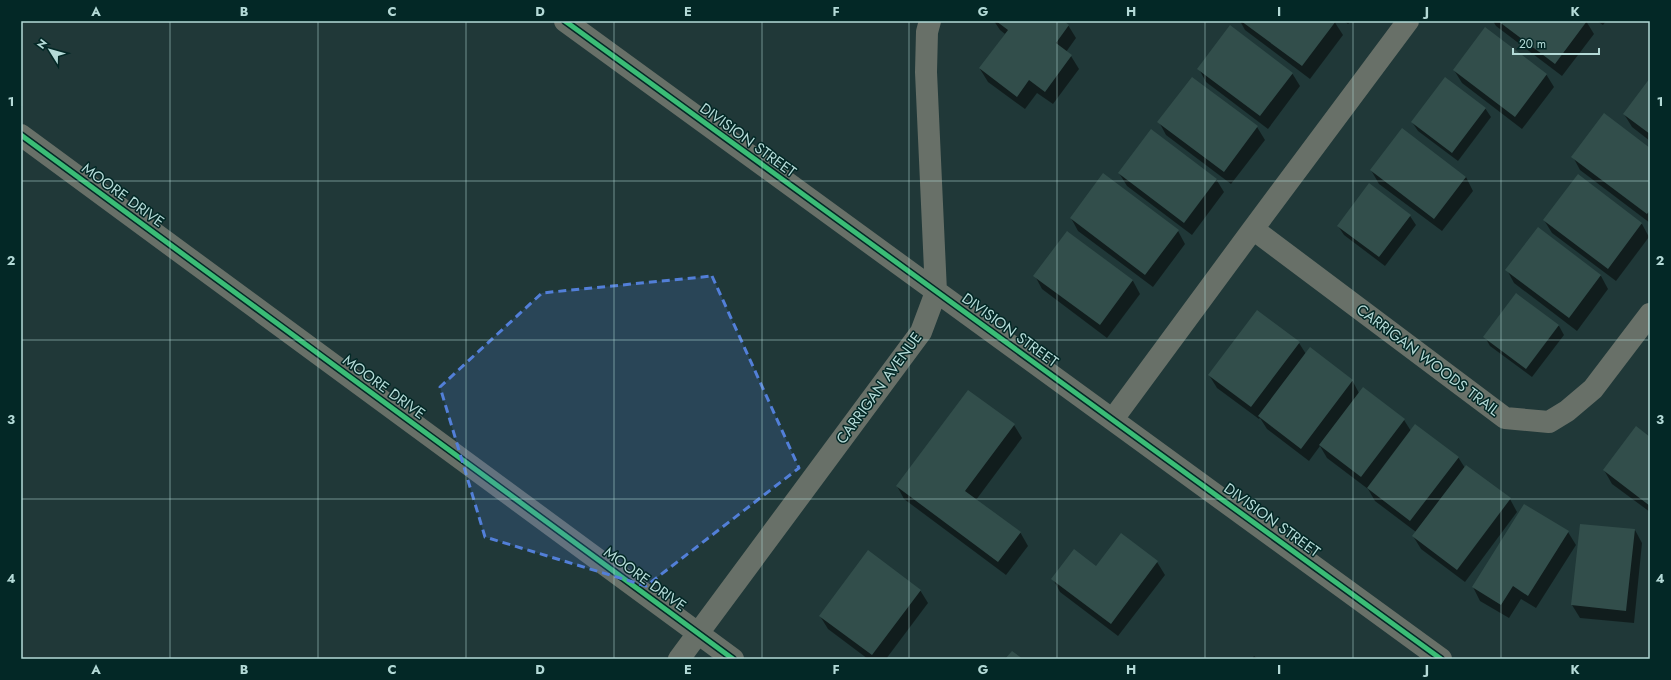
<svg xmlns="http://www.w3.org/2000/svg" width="1671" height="680" font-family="Jost,sans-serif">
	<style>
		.shadow { fill: #0007 }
		.building { fill: #324e4b }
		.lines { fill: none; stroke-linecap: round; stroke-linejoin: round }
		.minor { stroke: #687068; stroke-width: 22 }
		.cycleway-casing { stroke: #032826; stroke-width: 8 }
		.cycleway { stroke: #3abd76; stroke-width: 5 }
		.marked { fill: #527fd8; fill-opacity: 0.2; stroke: #527fd8; stroke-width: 3; stroke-dasharray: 8 5; stroke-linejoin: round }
		.grid { fill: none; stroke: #b4dad7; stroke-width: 1; stroke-opacity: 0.55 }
		.labels { text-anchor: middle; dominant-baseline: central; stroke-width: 3; stroke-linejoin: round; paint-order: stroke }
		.street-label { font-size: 15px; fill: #b4dad7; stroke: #032826 }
		.neatline { fill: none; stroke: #b4dad7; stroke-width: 1.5 }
		.grid-label { font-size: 13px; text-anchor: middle; font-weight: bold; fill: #b4dad7 }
	</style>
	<rect width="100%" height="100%" fill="#203838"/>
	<path class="shadow" d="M 994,21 L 1063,21 L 1068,25 L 1076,38 L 1066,52 L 1071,56 L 1079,69 L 1053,104 L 1037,93 L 1025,109 L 988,82 L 980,69 L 1005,34 L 1000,30 Z
		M 1240,21 L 1334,21 L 1343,35 L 1310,79 L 1245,30 Z
		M 1344,21 L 1351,21 L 1348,24 Z
		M 1493,21 L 1586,21 L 1594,34 L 1562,76 L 1496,26 Z
		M 1597,21 L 1606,21 L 1603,25 Z
		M 1199,69 L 1292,73 L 1300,86 L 1268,129 L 1206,82 Z
		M 1454,70 L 1546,74 L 1554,87 L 1522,129 L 1462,83 Z
		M 1650,80 L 1650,141 L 1632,127 L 1624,114 Z
		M 1485,108 L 1491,117 L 1458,161 L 1418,131 L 1412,122 Z
		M 1159,122 L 1257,127 L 1265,140 L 1231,184 L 1166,135 Z
		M 1650,149 L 1650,223 L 1580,170 L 1573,157 Z
		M 1371,170 L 1466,177 L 1473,191 L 1442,231 L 1379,184 Z
		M 1119,173 L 1216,179 L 1224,192 L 1192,235 L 1127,186 Z
		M 1369,185 L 1410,216 L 1416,225 L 1385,266 L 1344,235 L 1338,226 Z
		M 1071,218 L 1178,231 L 1185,244 L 1153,287 L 1078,231 Z
		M 1544,220 L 1642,224 L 1649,237 L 1616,281 L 1552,233 Z
		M 1538,229 L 1601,276 L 1608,289 L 1577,331 L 1514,283 L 1507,270 Z
		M 1068,232 L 1133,281 L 1140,294 L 1107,338 L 1042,289 L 1035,276 Z
		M 1517,294 L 1559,326 L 1564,335 L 1532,377 L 1490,346 L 1485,337 Z
		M 1299,343 L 1306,354 L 1352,380 L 1359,393 L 1404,420 L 1411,431 L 1458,457 L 1465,468 L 1510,499 L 1517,512 L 1465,582 L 1421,549 L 1413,536 L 1416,532 L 1375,501 L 1368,489 L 1327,458 L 1320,446 L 1309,461 L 1267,429 L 1260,418 L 1259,419 L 1217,388 L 1209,375 Z
		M 1014,425 L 1022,438 L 976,500 L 1020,532 L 1028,546 L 1006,575 L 904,499 L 897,486 Z
		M 1650,438 L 1650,512 L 1612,484 L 1604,470 Z
		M 1635,530 L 1642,543 L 1634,623 L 1580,618 L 1572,605 Z
		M 1568,532 L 1576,545 L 1536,608 L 1521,599 L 1509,618 L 1480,601 L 1473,587 Z
		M 1157,562 L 1165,575 L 1118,636 L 1060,592 L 1053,579 L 1096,568 Z
		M 920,590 L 928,603 L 886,659 L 868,659 L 828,629 L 820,616 Z
		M 1254,656 L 1258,659 L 1252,659 Z"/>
	<path class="building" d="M 996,21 L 1064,21 L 1069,25 L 1056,43 L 1072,55 L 1045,92 L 1029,80 L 1017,97 L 979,68 L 1008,30 Z
		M 1241,21 L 1336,21 L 1302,66 Z
		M 1498,21 L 1587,21 L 1555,64 Z
		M 1230,25 L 1293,73 L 1260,116 L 1197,69 Z
		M 1485,27 L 1547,74 L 1515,117 L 1453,70 Z
		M 1192,77 L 1258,126 L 1224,172 L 1157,122 Z
		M 1445,77 L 1486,108 L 1452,153 L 1411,122 Z
		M 1650,78 L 1650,134 L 1623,114 Z
		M 1604,113 L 1650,148 L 1650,210 L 1647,214 L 1571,157 Z
		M 1402,128 L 1466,177 L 1434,219 L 1370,170 Z
		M 1151,129 L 1217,179 L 1184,223 L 1118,173 Z
		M 1103,173 L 1179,230 L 1145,275 L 1070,218 Z
		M 1578,174 L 1642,223 L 1608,269 L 1543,220 Z
		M 1369,183 L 1411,215 L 1379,257 L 1337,226 Z
		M 1538,227 L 1601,275 L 1569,318 L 1505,270 Z
		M 1067,231 L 1133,280 L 1100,325 L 1033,276 Z
		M 1516,293 L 1559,325 L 1526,369 L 1483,337 Z
		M 1257,310 L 1300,342 L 1251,407 L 1208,375 Z
		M 1310,347 L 1353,380 L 1301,449 L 1258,416 Z
		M 1363,387 L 1405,419 L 1361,477 L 1319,445 Z
		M 968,390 L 1015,424 L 965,491 L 1021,532 L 998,562 L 896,486 Z
		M 1415,424 L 1459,457 L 1410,521 L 1367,488 Z
		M 1636,426 L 1650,437 L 1650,506 L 1603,470 Z
		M 1466,465 L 1511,498 L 1457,570 L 1412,536 Z
		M 1524,504 L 1569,531 L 1528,596 L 1513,586 L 1501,605 L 1472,587 Z
		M 1580,524 L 1635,529 L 1626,611 L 1571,605 Z
		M 1121,533 L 1158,561 L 1111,624 L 1051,579 L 1074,549 L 1096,566 Z
		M 868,550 L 921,590 L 872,655 L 819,616 Z
		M 1012,651 L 1023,659 L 1005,659 Z"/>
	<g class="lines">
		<path class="minor" d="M 565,21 L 1441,659
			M 1408,21 L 1253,229 L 1505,418 L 1549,422 L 1567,411 L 1593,389 L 1650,314
			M 21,135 L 733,659
			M 1113,419 L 1253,229
			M 679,659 L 921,332 L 936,292 L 926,72 L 927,32 L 930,21"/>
		<g class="cycleway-casing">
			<path id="cycleway" d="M 565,21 L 1441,659
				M 21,135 L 733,659"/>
		</g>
		<use href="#cycleway" class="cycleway"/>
	</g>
	<path class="marked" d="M 712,276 L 799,468 L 646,586 L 485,537 L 440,387 L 542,293 Z"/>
	<path class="grid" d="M 170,21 L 170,659M 318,21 L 318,659M 466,21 L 466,659M 614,21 L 614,659M 762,21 L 762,659M 909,21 L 909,659M 1057,21 L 1057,659M 1205,21 L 1205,659M 1353,21 L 1353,659M 1501,21 L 1501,659M 21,181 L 1650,181M 21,340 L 1650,340M 21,499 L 1650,499"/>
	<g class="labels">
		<g class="street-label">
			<text transform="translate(748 140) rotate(36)">DIVISION STREET</text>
			<text transform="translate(123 195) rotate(36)">MOORE DRIVE</text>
			<text transform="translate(1010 330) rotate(36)">DIVISION STREET</text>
			<text transform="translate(1428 360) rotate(37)">CARRIGAN WOODS TRAIL</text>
			<text transform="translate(384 387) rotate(36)">MOORE DRIVE</text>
			<text transform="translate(879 388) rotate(-54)">CARRIGAN AVENUE</text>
			<text transform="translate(1272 520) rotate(36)">DIVISION STREET</text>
			<text transform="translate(645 579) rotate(36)">MOORE DRIVE</text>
		</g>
	</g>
	<rect width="1671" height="680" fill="none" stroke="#032826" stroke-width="44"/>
	<g transform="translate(50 50) rotate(307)" stroke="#032826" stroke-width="3" paint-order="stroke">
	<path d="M0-3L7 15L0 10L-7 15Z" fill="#b4dad7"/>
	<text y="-6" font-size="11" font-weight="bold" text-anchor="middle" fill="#b4dad7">N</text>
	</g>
	<path d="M1513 48v6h86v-6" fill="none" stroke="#b4dad7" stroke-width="2"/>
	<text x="1519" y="48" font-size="12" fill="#b4dad7" stroke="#032826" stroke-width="3" paint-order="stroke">20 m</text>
	<rect x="22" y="22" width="1627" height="636" class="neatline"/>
	<g class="grid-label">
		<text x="96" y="16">A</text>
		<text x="244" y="16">B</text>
		<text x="392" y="16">C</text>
		<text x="540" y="16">D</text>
		<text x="688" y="16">E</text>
		<text x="836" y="16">F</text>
		<text x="983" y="16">G</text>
		<text x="1131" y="16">H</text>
		<text x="1279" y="16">I</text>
		<text x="1427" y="16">J</text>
		<text x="1575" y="16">K</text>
		<text x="11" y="106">1</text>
		<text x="1660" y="106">1</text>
		<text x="11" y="265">2</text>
		<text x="1660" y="265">2</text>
		<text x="11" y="424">3</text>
		<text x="1660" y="424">3</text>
		<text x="11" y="583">4</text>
		<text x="1660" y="583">4</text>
		<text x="96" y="674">A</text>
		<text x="244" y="674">B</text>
		<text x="392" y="674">C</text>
		<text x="540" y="674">D</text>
		<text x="688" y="674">E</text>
		<text x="836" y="674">F</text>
		<text x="983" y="674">G</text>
		<text x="1131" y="674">H</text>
		<text x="1279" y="674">I</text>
		<text x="1427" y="674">J</text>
		<text x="1575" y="674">K</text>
	</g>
</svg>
